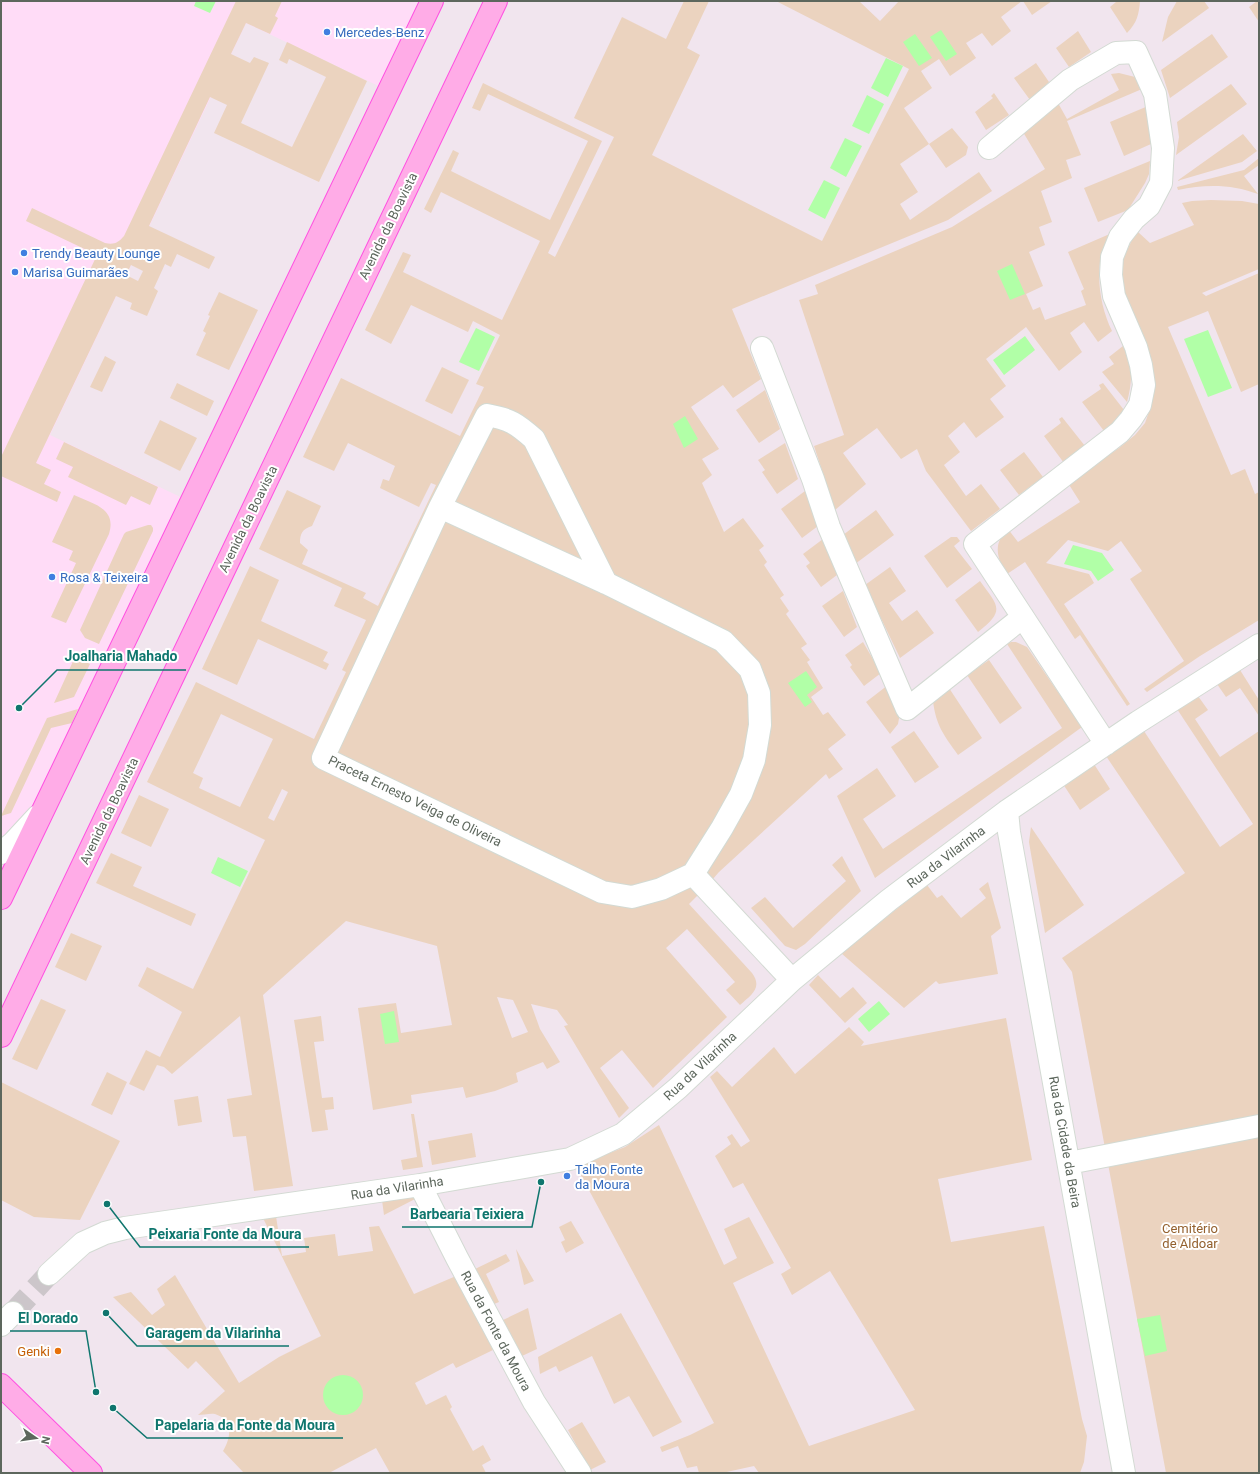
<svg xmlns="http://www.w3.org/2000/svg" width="1260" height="1474" font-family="Roboto,sans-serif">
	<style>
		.commercial { fill: #ffdcf7 }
		.green { fill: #ebd3bf; fill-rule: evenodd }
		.water { fill: #b1ffa7 }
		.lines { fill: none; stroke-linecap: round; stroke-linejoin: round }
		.minor-tunnel { stroke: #ccc6ca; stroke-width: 22; stroke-dasharray: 22 11; stroke-linecap: butt }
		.minor-casing { stroke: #d3dad3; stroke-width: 24 }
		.major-casing { stroke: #ff50e1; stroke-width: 24 }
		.minor { stroke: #fff; stroke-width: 22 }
		.major { stroke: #fface7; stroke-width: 22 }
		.shop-dot { fill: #3f7fe0; stroke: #fff; stroke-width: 1.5 }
		.food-dot { fill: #e8710a; stroke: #fff; stroke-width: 1.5 }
		.labels { text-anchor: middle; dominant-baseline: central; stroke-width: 4; stroke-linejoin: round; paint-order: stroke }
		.shop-label { font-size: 13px; fill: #366cbe; stroke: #fff; text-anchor: start }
		.street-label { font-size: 13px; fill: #5d675d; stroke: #fff }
		.park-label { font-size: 13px; fill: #94612f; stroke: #fff }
		.food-label { font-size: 13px; fill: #c56008; stroke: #fff; text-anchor: end }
		.leader { fill: none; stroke: #0f766e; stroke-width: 1.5 }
		.callout-dot { fill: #0f766e; stroke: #fff; stroke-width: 1.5 }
		.callout-label { font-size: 14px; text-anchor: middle; font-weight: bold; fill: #0f766e; stroke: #fff; stroke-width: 4; stroke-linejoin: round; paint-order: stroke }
	</style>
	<rect width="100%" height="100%" fill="#f1e5ee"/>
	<path class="commercial" d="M 1,1 L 432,1 L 389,91 L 246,23 L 50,435 L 191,502 L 1,898 Z"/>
	<path class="green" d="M 236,1 L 282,1 L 275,16 L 278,18 L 270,34 L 246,23 L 231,54 L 250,63 L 254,57 L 269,63 L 241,123 L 292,147 L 326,77 L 289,59 L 287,64 L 279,60 L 287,42 L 367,81 L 319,182 L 214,133 L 227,105 L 210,97 L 149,226 L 215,257 L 209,269 L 177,254 L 171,267 L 165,264 L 154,288 L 158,291 L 147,316 L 130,309 L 132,303 L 116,296 L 36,463 L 51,470 L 44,484 L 61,492 L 57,502 L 1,476 L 1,457 L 97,255 L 26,221 L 32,208 L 105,243 C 114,245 118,243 124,236 ZM 131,265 L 143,271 L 138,281 L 126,275 Z
		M 684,1 L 709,1 L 687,48 L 700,55 L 652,155 L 822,241 L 909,69 L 776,1 L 859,1 L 880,21 L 899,1 L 1022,1 L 1001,17 L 1011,31 L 992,46 L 982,33 L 966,43 L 976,58 L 950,76 L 939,59 L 921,71 L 932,88 L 904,108 L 929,144 L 952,128 L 968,147 L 966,155 L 946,168 L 929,144 L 900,164 L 918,192 L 900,204 L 910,220 L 979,172 L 992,191 L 948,220 L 732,309 L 761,379 L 733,398 L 723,385 L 691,407 L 719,449 L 702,459 L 712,475 L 702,483 L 724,532 L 743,518 L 764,546 L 759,550 L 767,562 L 764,565 L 784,595 L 780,598 L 789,611 L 786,614 L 807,644 L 801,648 L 810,660 L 807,662 L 823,688 L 811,697 L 823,715 L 828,712 L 846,735 L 828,749 L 843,769 L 829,779 L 826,774 L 719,872 L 705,888 L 689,904 L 752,973 C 763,988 751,995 740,1005 L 726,990 L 735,982 L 687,929 L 666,948 L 727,1017 L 653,1088 L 622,1050 L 600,1068 L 629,1108 L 619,1118 L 564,1026 L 568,1025 L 557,1010 L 531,1004 L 540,1029 L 560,1062 L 547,1069 L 543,1062 L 516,1073 L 518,1082 L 495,1091 L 466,1098 L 463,1087 L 411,1095 L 412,1103 L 373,1110 L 358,1008 L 396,1003 L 401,1033 L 452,1025 L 437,946 L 346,921 L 263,995 L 293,1186 L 254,1191 L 246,1136 L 233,1137 L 227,1099 L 252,1095 L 240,1016 L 172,1074 L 164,1067 L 157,1065 L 144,1091 L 129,1084 L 146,1050 L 160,1057 L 182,1012 L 138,986 L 147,967 L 193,989 L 265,840 L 147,782 L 196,682 L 314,739 L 346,672 L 342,670 L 366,620 L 334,606 L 342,588 L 259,549 L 287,490 L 321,506 L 312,526 C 302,529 300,534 300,543 L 308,550 L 302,564 L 366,593 L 363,598 L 378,606 L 436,485 L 431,483 L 419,507 L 380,488 L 383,479 L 389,481 L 395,466 L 348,443 L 334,471 L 303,457 L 341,378 L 460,436 L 484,387 L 476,384 L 500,335 L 473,321 L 468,332 L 411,305 L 391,344 L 365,330 L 403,252 L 411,255 L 403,272 L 502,320 L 540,241 L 441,192 L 431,213 L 424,209 L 453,150 L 459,153 L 451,171 L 550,220 L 588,141 L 488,94 L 480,111 L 472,108 L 483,83 L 602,141 L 548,253 L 555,257 L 614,137 L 574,118 L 622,17 L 666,39 ZM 221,714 L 273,739 L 240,807 L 199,788 L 203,778 L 193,773 ZM 282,789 L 288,792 L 274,821 L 268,818 ZM 497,997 L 513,1000 L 528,1032 L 512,1038 Z
		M 1023,1 L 1052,1 L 1032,15 Z
		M 1115,1 L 1140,1 C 1139,14 1137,23 1127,33 L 1110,7 L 1116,2 Z
		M 1177,1 L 1204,1 L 1209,8 L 1162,42 L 1168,17 Z
		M 1257,1 L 1259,1 L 1259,22 L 1249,7 Z
		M 1078,31 L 1091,52 L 1069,67 L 1056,48 Z
		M 1212,34 L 1228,57 L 1170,98 L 1161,70 Z
		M 1036,63 L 1049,82 L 1030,100 L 1014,78 Z
		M 1119,73 L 1135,77 L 1142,89 L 1067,121 L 1081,155 L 1066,160 L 1072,178 L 1041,191 L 1052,222 L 1039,227 L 1045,245 L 1029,252 L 1043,286 L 1026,294 L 1033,310 L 1040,307 L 1045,320 L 1086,305 L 1081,291 L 1084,289 L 1068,252 L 1112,233 C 1107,242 1101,251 1100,262 C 1097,284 1102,311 1112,331 L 1098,342 L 1084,322 L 1070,333 L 1082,352 L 1059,371 L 1026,327 L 986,359 L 1006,386 L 990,399 L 1004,417 L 976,438 L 964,422 L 948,436 L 960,452 L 944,465 L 966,496 L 981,484 L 1000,509 L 971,531 L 926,471 L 917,449 L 901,459 L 877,428 L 843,453 L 866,484 L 835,510 L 814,446 L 844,435 L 799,300 L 818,294 L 815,285 L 952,227 L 1045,169 L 1023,132 L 1058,103 L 1067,119 L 1119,90 L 1111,74 Z
		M 1231,84 L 1247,104 L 1176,155 L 1179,137 L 1177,122 Z
		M 994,93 L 1009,115 L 986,130 L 975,112 L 993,98 L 991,96 Z
		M 1148,106 L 1151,144 L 1124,156 L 1110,122 Z
		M 1243,134 L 1257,151 L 1242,162 L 1177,181 Z
		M 1259,158 L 1259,165 L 1244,176 L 1258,194 C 1232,184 1205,184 1178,190 L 1177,187 L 1244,170 Z
		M 1150,161 L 1149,174 L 1145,183 L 1128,210 L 1098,222 L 1084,188 Z
		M 1211,200 L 1242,201 L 1259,204 L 1259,269 L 1202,293 L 1206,296 L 1259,273 L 1259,384 L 1241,392 L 1208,311 L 1168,327 L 1231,475 L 1245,469 L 1255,494 L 1259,492 L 1259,620 L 1200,656 L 1147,692 L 1144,689 L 1184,661 L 1130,579 L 1142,571 L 1121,541 L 1108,551 L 1068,540 L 1046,563 L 1089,574 L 1094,583 L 1064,604 L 1130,704 L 1127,706 L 1080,635 L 1075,639 L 1025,562 L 1007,574 C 996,559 993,542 1008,529 L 1018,542 L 1080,502 L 1068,483 L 1119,448 L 1135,435 L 1145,423 L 1151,406 L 1154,392 L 1154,377 L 1151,363 L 1124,296 L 1121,277 L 1124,256 L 1132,240 L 1138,232 L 1150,243 L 1194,225 L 1182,203 L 1192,201 Z
		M 219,292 L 258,310 L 229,370 L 196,355 L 206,333 L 203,331 L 210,316 L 208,315 Z
		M 1123,346 C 1134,363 1132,384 1127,402 L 1102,372 L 1114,364 L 1109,357 Z
		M 105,356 L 116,362 L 102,392 L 90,387 Z
		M 442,367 L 469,380 L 452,414 L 425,401 Z
		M 177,383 L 214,401 L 207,416 L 170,398 Z
		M 1103,383 L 1124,410 L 1119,418 L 1104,431 L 1082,402 L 1101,389 L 1099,385 Z
		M 765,390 L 780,429 L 759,443 L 736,410 Z
		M 1062,417 L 1085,446 L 1064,463 L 1044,436 L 1061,423 L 1059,419 Z
		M 160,420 L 197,438 L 180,471 L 144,453 Z
		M 64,442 L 158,487 L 150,505 L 131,496 L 126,505 L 68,477 L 73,467 L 56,459 Z
		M 785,443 L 798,479 L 777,494 L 762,472 L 765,470 L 758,460 Z
		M 1024,452 L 1043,477 L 1019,495 L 1000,470 Z
		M 805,491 L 818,526 L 802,538 L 781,509 Z
		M 74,495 C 93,504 117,508 109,534 L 66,623 L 51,617 L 76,563 L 69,560 L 73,551 L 52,542 Z
		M 876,510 L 894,535 L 855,564 L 843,535 Z
		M 148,525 L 151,525 L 153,528 L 153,531 L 99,644 L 85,638 L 80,630 L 124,534 L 126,532 Z
		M 951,537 L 957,537 L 960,541 L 954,546 L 972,569 L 947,588 L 924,556 Z
		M 823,539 L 837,575 L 821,587 L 806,566 L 810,563 L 803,554 Z
		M 250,566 L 279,580 L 261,621 L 328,652 L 323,661 L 329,664 L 326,670 L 258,639 L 237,685 L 202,669 Z
		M 890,567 L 906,591 L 889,603 L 902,621 L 917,610 L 934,633 L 900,658 L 865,585 Z
		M 980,581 C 998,606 1006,610 978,632 L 955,600 Z
		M 843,591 L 857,627 L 844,637 L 822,606 Z
		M 863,642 L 881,673 L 864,686 L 850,667 L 852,665 L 845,655 Z
		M 1011,642 L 1016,642 L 1027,647 L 1082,727 L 875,878 L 837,796 L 877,768 L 896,796 L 863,819 L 883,849 L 1062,728 L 1007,644 Z
		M 75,657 L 90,664 L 74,697 L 54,703 Z
		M 989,660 L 1022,708 L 1000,724 L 967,675 Z
		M 1240,670 L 1259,700 L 1259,716 L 1240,688 L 1226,697 L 1217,684 Z
		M 888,685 L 900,713 L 898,724 L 890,734 L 866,702 Z
		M 949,688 L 982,738 L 958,755 C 944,735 936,726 933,701 Z
		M 1198,696 L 1208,710 L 1195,719 L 1220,757 L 1259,731 L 1259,1473 L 1166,1473 L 1072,972 L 1062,958 L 1185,873 L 1106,756 L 1144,731 L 1220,847 L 1253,824 L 1177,709 Z
		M 78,709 L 72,723 L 51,728 L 11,813 L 1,816 L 47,718 Z
		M 914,731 L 939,767 L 915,783 L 891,747 Z
		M 1094,764 L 1110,789 L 1080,810 L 1063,784 Z
		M 139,795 L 169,809 L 151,847 L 121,833 Z
		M 1031,827 L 1084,905 L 1045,933 L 1031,854 L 1029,842 Z
		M 111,853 L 142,867 L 133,886 L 196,914 L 191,926 L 96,883 Z
		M 842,856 L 861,891 L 805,944 L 796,950 L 785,946 L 751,908 L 765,897 L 793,928 L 846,881 L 832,865 Z
		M 988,882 L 1001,928 L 991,936 L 998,974 L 939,984 L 936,981 L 904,1008 L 841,953 L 927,885 L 937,898 L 942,895 L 961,918 L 986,898 L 979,889 Z
		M 71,933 L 102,946 L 86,981 L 55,967 Z
		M 818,975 L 840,998 L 853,987 L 867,1003 L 845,1023 L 809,985 Z
		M 41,999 L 66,1010 L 37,1070 L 12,1059 Z
		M 321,1016 L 324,1041 L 314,1042 L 322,1098 L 333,1097 L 334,1109 L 325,1110 L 328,1130 L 312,1132 L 294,1020 Z
		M 1006,1018 L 1032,1160 L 938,1179 L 951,1242 L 1044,1226 L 1082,1419 L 1087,1436 L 1084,1462 L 1080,1473 L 759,1473 L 754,1466 L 722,1473 L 699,1473 L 697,1466 L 687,1468 L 678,1446 L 662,1452 L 660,1447 L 690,1435 L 714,1423 L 576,1166 L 625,1147 L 659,1125 L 724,1265 L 737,1258 L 724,1229 L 749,1217 L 774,1263 L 733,1283 L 809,1446 L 915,1410 L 830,1271 L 792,1295 L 781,1274 L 791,1268 L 743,1183 L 733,1188 L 715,1156 L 731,1144 L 727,1137 L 732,1134 L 741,1147 L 750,1141 L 710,1077 L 717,1071 L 732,1087 L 774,1047 L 795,1074 L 849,1027 L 864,1042 L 861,1046 Z
		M 107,1072 L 127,1082 L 112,1115 L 91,1105 Z
		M 1,1082 L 120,1141 L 80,1220 L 34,1217 L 1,1200 Z
		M 198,1096 L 202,1122 L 178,1126 L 174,1100 Z
		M 411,1114 L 414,1114 L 423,1167 L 403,1170 L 401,1160 L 417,1157 Z
		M 472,1133 L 476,1157 L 432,1165 L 428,1141 Z
		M 412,1195 L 417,1198 L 384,1215 L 382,1200 Z
		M 262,1216 L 276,1216 L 282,1256 L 306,1252 L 304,1238 L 335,1234 L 338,1256 L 373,1251 L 369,1227 L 379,1226 L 414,1294 L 456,1276 L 493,1350 L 456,1368 L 453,1363 L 415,1383 L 426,1405 L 446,1395 L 452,1407 L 450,1409 L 473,1451 L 483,1445 L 491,1460 L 482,1465 L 486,1473 L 390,1473 L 376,1448 L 329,1473 L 244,1473 L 223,1451 C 231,1438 234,1420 215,1414 C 210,1413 203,1415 198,1415 L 225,1391 L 196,1361 L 188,1369 L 113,1297 L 131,1292 L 152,1315 L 165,1305 L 157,1289 L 175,1275 L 239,1383 L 279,1357 L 321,1336 Z
		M 571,1221 L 584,1243 L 566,1253 L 561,1242 L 565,1240 L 559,1227 Z
		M 516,1249 L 534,1281 L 524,1285 Z
		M 506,1254 L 510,1261 L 486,1274 L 499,1302 L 494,1304 L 475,1269 Z
		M 528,1308 L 537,1349 L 522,1356 L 503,1320 Z
		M 621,1313 L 682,1422 L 653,1437 L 629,1396 L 614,1404 L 592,1356 L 559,1372 L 556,1366 L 540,1374 L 538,1357 Z
		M 582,1422 L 606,1462 L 590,1470 L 568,1430 Z"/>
	<path class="water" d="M 196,1 L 216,1 L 210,13 L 194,6 Z
		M 941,30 L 957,54 L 946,61 L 930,37 Z
		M 915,34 L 932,58 L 919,66 L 903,42 Z
		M 886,58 L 903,66 L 888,97 L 871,88 Z
		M 867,95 L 884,104 L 869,134 L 852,126 Z
		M 845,138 L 862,146 L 846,177 L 830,168 Z
		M 824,180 L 840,188 L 825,219 L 808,210 Z
		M 1012,264 L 1025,294 L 1010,300 L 997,271 Z
		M 476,328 L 495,337 L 479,371 L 459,362 Z
		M 1208,330 L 1232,388 L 1208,397 L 1184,339 Z
		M 1025,336 L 1035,350 L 1004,375 L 993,360 Z
		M 685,416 L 698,439 L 684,448 L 673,424 Z
		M 1073,545 L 1102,553 L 1114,570 L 1098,581 L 1091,571 L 1064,564 Z
		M 806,671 L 817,687 L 807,695 L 812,702 L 805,707 L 788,683 Z
		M 218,857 L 248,871 L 240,887 L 211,873 Z
		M 879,1001 L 890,1014 L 869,1032 L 858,1019 Z
		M 394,1011 L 399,1042 L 385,1044 L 380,1014 Z
		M 1160,1315 L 1167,1351 L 1145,1356 L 1137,1319 Z
		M323 1395a20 20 0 1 1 40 0a20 20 0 1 1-40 0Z"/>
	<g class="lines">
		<path class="minor-tunnel" d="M 13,1313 L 49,1274"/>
		<g class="minor-casing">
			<path id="minor" d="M 989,148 L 1070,80 L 1116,53 L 1136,52 L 1155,94 L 1163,148 L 1161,183 L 1149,206 L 1134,219 L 1120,237 L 1112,257 L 1111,275 L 1114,296 L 1136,347 L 1141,365 L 1144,385 L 1140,405 L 1131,419 L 1120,432 L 975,544 L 1106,744
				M 762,348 L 813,479 L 829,527 L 907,709 L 1023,617
				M 440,507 L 606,583 L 723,641 L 750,669 L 759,693 L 760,725 L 754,760 L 741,794 L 722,828 L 693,874 L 661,889 L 632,897 L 602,892 L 323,758 L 440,507 L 487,415 C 510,419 517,424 534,439 L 606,583
				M 1007,811 L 1009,832 L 1124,1473
				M 1,853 L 13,843 L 38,816
				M 693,874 L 792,980
				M 1069,1163 L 1259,1126
				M 420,1185 L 457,1258 L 534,1402 L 580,1473
				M 49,1274 L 83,1243 L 105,1233 L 125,1228 L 420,1185 L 570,1159 L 623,1134 L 678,1088 L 792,980 L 889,900 L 1007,811 L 1138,722 L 1259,645
				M 1,1325 L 13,1313"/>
		</g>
		<g class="major-casing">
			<path id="major" d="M 1,898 L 432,1
				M 1,1036 L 496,1
				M 1,1385 L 91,1473"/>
		</g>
		<use href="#minor" class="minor"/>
		<use href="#major" class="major"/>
	</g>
	<g class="shop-dot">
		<circle cx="327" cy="32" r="4"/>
		<circle cx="24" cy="253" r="4"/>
		<circle cx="15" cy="272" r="4"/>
		<circle cx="52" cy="577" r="4"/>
		<circle cx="567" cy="1176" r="4"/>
	</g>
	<circle class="food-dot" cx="58" cy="1351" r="4"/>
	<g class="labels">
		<g class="shop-label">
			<text x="335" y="32">Mercedes-Benz</text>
			<text x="32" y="253">Trendy Beauty Lounge</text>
			<text x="23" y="272">Marisa Guimarães</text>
			<text x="60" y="577">Rosa &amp; Teixeira</text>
			<text x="575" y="1169">Talho Fonte<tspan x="575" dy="15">da Moura</tspan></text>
		</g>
		<g class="street-label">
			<text transform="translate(388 226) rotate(-64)">Avenida da Boavista</text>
			<text transform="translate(248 519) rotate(-64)">Avenida da Boavista</text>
			<text transform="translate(415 801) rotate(26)">Praceta Ernesto Veiga de Oliveira</text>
			<text transform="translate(109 811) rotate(-64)">Avenida da Boavista</text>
			<text transform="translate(946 857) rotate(-37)">Rua da Vilarinha</text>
			<text transform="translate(700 1066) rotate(-43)">Rua da Vilarinha</text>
			<text transform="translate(1065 1142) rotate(80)">Rua da Cidade da Beira</text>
			<text transform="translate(397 1188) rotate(-9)">Rua da Vilarinha</text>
			<text transform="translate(496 1331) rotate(62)">Rua da Fonte da Moura</text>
		</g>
		<g class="park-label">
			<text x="1190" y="1228">Cemitério<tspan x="1190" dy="15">de Aldoar</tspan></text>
		</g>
		<g class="food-label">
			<text x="50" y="1351">Genki</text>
		</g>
	</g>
	<path class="leader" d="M19 708L57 670H186M541 1182L532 1227H402M107 1204L140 1247H309M96 1392L86 1331H10M106 1313L137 1346H289M113 1408L147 1438H343"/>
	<g class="callout-dot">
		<circle cx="19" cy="708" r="4"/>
		<circle cx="541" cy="1182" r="4"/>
		<circle cx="107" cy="1204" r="4"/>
		<circle cx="96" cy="1392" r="4"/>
		<circle cx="106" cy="1313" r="4"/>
		<circle cx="113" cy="1408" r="4"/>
	</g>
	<g class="callout-label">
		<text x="121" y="661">Joalharia Mahado</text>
		<text x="467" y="1219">Barbearia Teixiera</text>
		<text x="225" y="1239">Peixaria Fonte da Moura</text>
		<text x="48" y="1323">El Dorado</text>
		<text x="213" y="1338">Garagem da Vilarinha</text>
		<text x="245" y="1430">Papelaria da Fonte da Moura</text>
	</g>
	<rect width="1260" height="1474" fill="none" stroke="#5d675d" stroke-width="4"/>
	<g transform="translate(36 1438) rotate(103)" stroke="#ffffff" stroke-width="3" paint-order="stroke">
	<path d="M0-3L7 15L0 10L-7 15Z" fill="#5d675d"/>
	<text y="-6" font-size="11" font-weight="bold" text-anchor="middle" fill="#5d675d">N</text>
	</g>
</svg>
